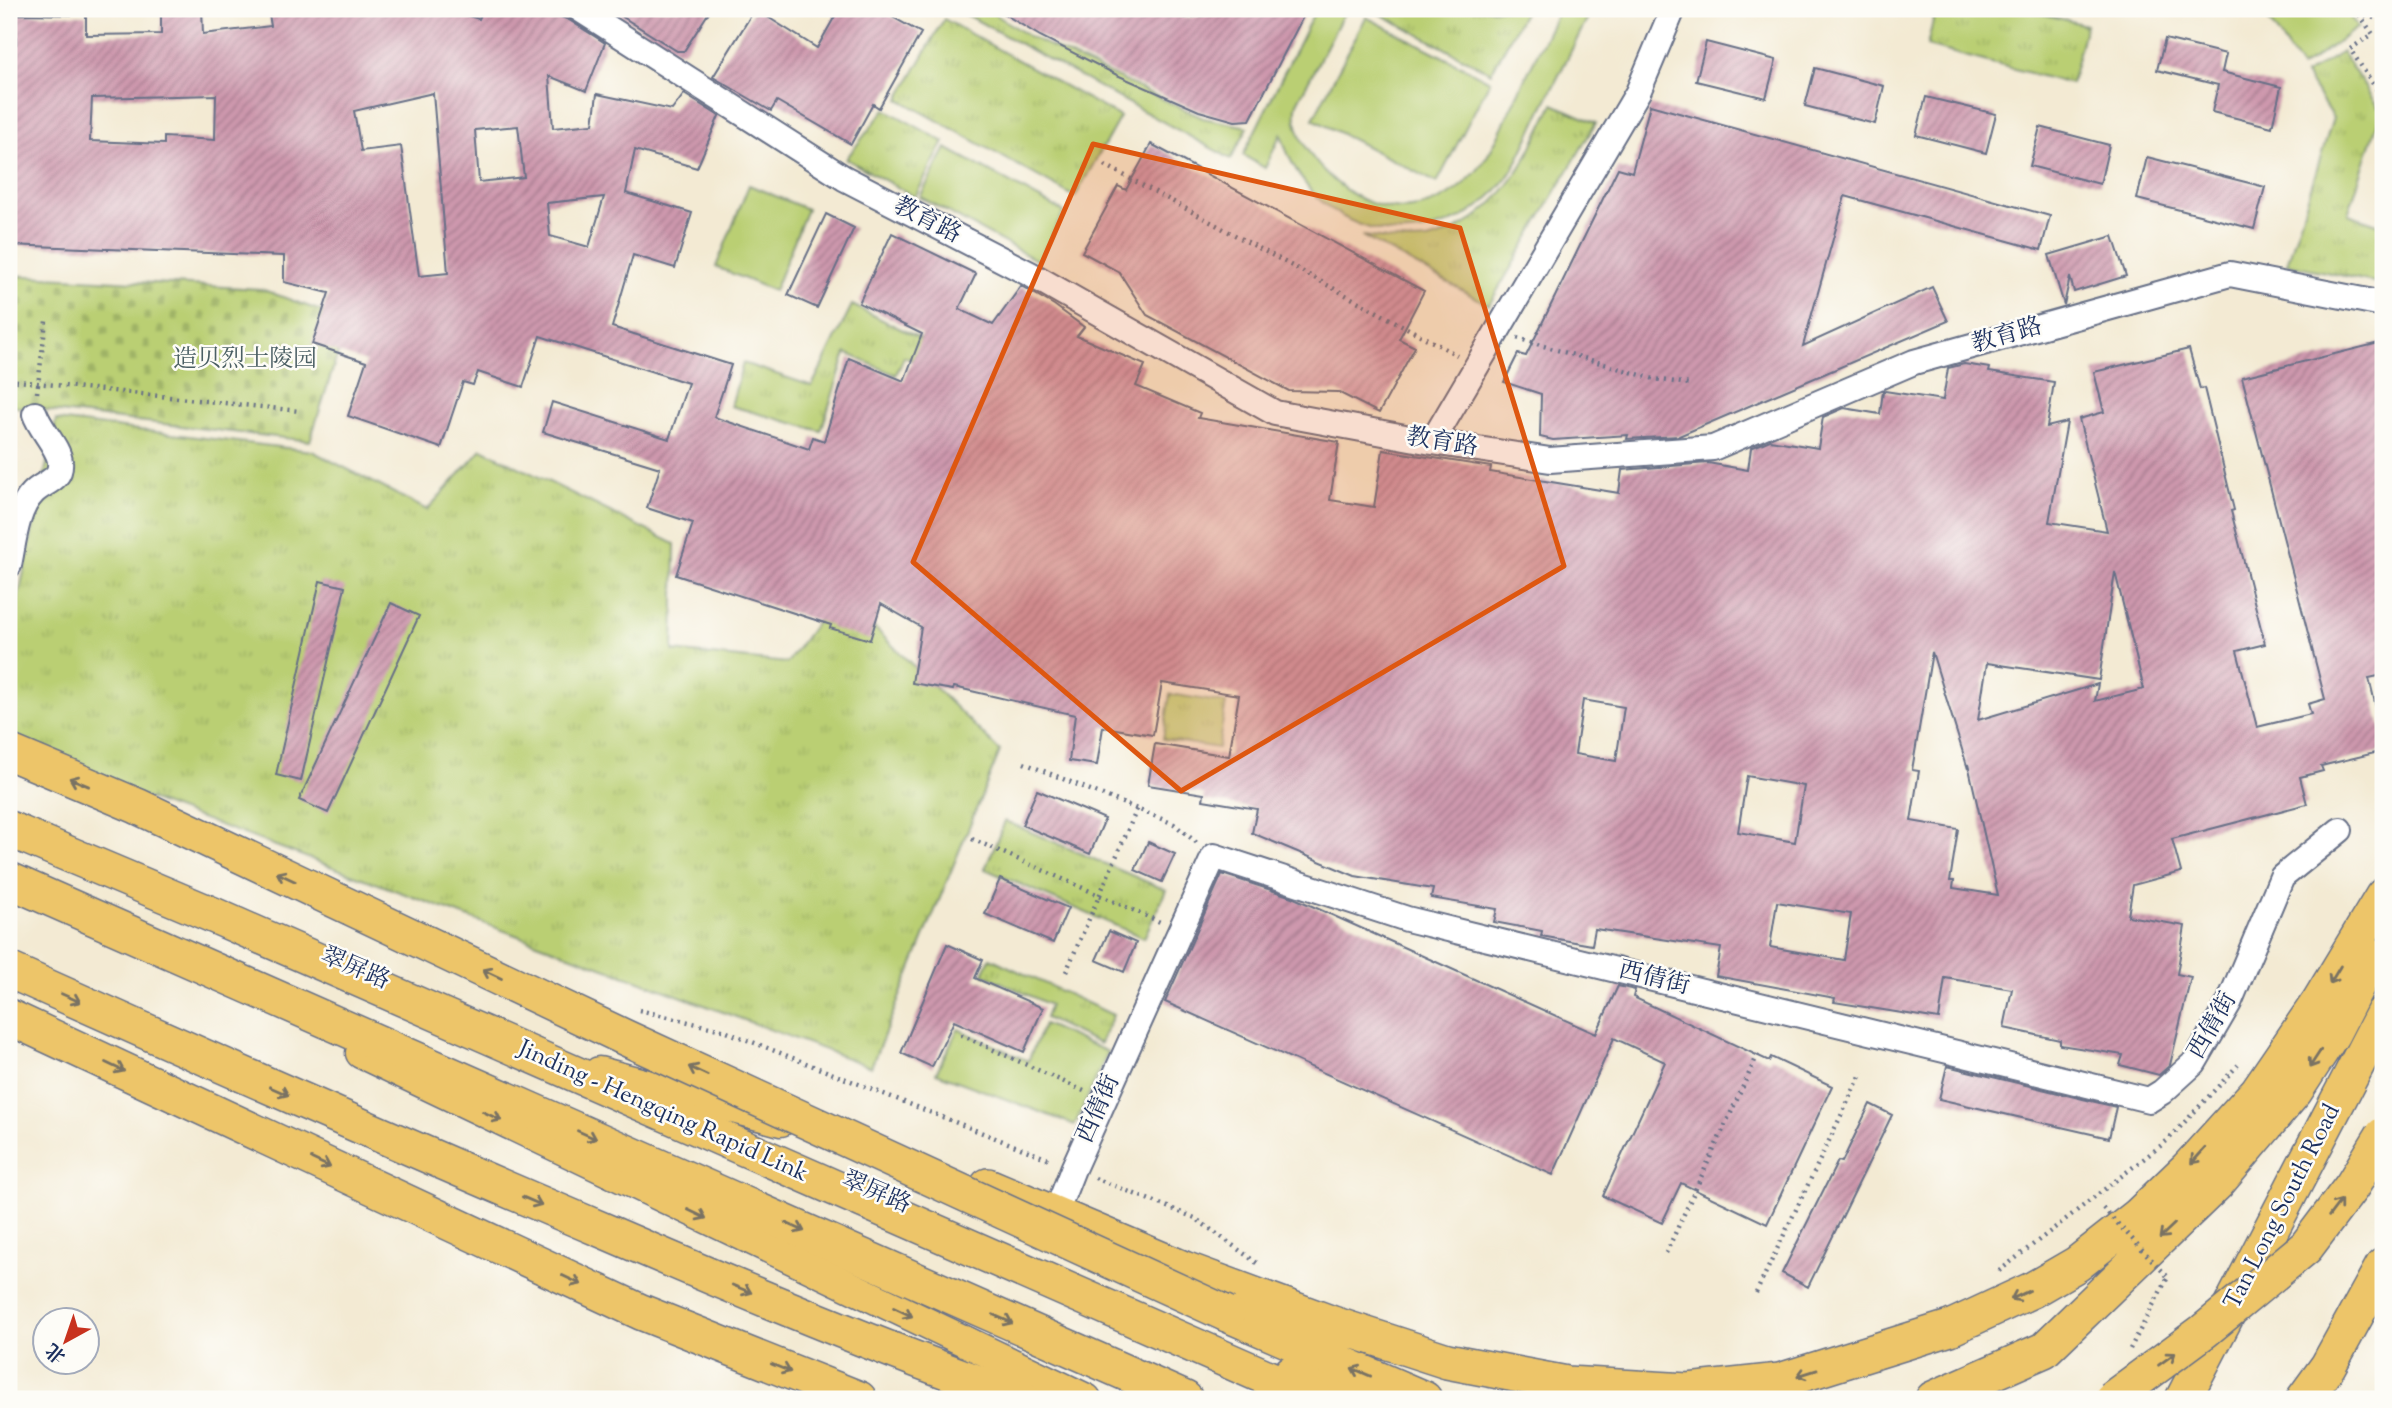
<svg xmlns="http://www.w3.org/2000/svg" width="2392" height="1408" font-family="'Sorts Mill Goudy','Noto Serif SC',serif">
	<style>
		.grass { fill: url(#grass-tufts); stroke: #6a7f68; stroke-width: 2 }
		.cemetery { fill: url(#cemetery-stones); stroke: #6a7f68; stroke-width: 2 }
		.park { fill: #bacf73; stroke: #6a7f68; stroke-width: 2 }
		.building { fill: url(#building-hatch); fill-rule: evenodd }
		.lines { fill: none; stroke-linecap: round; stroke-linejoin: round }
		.minor-casing { stroke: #677087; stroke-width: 28 }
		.major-casing { stroke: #677087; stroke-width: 33 }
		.highway-casing { stroke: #677087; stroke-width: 38 }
		.path { stroke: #677087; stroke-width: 4.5; stroke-dasharray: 2 5; stroke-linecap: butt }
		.minor { stroke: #fff; stroke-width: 24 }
		.major { stroke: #edc569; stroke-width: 30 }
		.highway { stroke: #edc569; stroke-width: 35 }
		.highway-bridge-casing { stroke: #677087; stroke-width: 38; stroke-linecap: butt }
		.path-bridge { stroke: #677087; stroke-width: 4.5; stroke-dasharray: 2 5; stroke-linecap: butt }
		.highway-bridge { stroke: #edc569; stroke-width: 35 }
		.oneway { stroke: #797263 }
		.marked { fill: #de5710; fill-opacity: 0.2; stroke: #de5710; stroke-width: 5; stroke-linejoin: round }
		.labels { text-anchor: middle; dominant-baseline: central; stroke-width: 5; stroke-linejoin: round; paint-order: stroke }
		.street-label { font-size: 24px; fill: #1b2f5e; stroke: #fdfcf7 }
		.park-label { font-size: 24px; fill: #4b5f64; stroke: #fdfcf7 }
	</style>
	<defs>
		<pattern id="grass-tufts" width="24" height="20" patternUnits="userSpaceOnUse" patternTransform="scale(1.75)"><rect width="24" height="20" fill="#bacf73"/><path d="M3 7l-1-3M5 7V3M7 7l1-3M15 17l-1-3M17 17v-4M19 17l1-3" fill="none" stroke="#9fb266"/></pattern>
		<pattern id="cemetery-stones" width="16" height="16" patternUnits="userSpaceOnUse" patternTransform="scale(1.75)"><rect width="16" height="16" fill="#bacf73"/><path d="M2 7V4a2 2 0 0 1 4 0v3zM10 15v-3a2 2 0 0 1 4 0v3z" fill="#9fb266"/></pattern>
		<pattern id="building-hatch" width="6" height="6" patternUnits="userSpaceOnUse" patternTransform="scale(1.75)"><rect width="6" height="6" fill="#ce98ad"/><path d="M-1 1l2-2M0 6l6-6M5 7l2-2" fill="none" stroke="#a67c90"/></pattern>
	</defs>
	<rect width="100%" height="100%" fill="#fdfcf7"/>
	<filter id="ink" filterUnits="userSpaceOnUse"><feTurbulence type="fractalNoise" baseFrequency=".0143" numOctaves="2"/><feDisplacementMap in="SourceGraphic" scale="14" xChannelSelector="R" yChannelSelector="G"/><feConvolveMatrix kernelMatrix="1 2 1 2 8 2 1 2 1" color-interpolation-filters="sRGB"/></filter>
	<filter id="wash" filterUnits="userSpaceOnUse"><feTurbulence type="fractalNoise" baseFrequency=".00686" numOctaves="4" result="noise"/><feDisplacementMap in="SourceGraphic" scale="28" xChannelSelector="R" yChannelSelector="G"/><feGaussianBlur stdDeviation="1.57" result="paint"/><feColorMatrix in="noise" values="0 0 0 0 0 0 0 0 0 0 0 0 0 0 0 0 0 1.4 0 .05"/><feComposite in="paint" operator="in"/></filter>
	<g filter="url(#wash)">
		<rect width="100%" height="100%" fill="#f3ead3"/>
		<path class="grass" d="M 956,9 L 987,9 L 1028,36 L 1203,118 L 1248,127 L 1231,159 Z
			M 1371,9 L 1526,9 L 1491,73 Z
			M 1936,9 L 2023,9 L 2086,25 L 2071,84 L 1927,46 Z
			M 944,19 L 1120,117 L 1075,197 L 899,99 Z
			M 2342,52 L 2381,112 L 2348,214 L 2383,226 L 2383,284 L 2287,264 L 2333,118 L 2305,75 Z
			M 1553,104 L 1596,123 L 1489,305 L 1362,236 C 1383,238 1407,243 1427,240 C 1437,238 1448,233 1457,229 C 1510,200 1528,155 1553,104 Z
			M 885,109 L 944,142 L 915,197 L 846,159 Z
			M 852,305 L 946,351 L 940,370 L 904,357 L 896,375 L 846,353 L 821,431 L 731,406 L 743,363 L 812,386 Z
			M 56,420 L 312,451 L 427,510 L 482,449 L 675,544 L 673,651 L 787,663 L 838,592 L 1000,751 L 871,1067 L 9,747 L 9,642 Z
			M 1170,694 L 1226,703 L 1218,748 L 1163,739 Z
			M 1005,821 L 1166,890 L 1144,938 L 985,869 Z
			M 990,958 L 1113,1015 L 1100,1044 L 1045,1018 L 1050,1005 L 983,974 Z"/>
		<path class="cemetery" d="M 9,275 L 261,289 L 348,321 L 310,441 L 9,406 Z"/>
		<path class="park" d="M 1316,9 L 1346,9 L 1297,103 C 1290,128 1310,158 1327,174 C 1372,218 1427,222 1473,175 C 1490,157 1500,132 1510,110 C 1526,76 1543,43 1559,9 L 1592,9 C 1576,41 1560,73 1544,105 C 1534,125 1525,147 1514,167 C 1483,221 1415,247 1358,224 C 1318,208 1292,174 1281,134 L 1265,168 L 1243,155 Z
			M 2261,9 L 2344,9 L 2358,27 L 2301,68 Z
			M 1366,17 L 1490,81 L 1437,183 L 1313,119 Z
			M 946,148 L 1064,212 L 1038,261 L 920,197 Z
			M 749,185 L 807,209 L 774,291 L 716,267 Z
			M 1044,1024 L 1108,1052 L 1075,1125 L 936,1073 L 958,1029 L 1028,1061 Z"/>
		<g id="blocks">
			<path class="building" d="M 161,9 L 202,9 L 203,34 L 271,26 L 268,9 L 445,9 L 479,19 L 483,9 L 541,9 L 569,20 L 605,43 L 586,91 L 549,76 L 553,128 L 593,124 L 597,94 L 672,110 L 684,94 L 719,116 L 697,168 L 635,150 L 626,193 L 692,213 L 675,268 L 633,255 L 612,327 L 731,365 L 714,417 L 809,449 L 813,437 L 824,441 L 849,358 L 904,381 L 922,334 L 859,303 L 892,233 L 976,274 L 959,309 L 993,325 L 1021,286 L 1054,305 L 1084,327 L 1077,336 L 1145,365 L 1136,386 L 1200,413 L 1198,418 L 1339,442 L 1330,500 L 1374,507 L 1383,450 L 1491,467 L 1490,472 L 1619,493 L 1622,470 L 1708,463 L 1748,470 L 1751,448 L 1770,440 L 1818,448 L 1823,417 L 1844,408 L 1880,414 L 1883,391 L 1885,391 L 1943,400 L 1948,368 L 1964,364 L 1990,368 L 1989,372 L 2054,382 L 2047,427 L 2067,422 L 2049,522 L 2107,531 L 2079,419 L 2104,412 L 2094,372 L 2189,349 L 2200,389 L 2204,388 L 2234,510 L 2231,511 L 2265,644 L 2237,651 L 2257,727 L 2311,714 L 2308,704 L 2325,699 L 2242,377 L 2383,342 L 2383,675 L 2369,678 L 2383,736 L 2383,751 L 2321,766 L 2323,771 L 2300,777 L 2307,804 L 2172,839 L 2181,872 L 2133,885 L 2128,916 L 2185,926 L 2177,974 L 2191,977 L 2170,1065 L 2159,1075 L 2120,1065 L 2123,1055 L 2060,1045 L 2060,1040 L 2004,1028 L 2012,989 L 1945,978 L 1939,1019 L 1834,1002 L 1835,998 L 1716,976 L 1721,948 L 1595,929 L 1592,945 L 1541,936 L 1542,931 L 1494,922 L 1497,909 L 1431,898 L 1433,889 L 1355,876 L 1252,833 L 1257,809 L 1203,800 L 1204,794 L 1148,785 L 1155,744 L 1229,756 L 1239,695 L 1162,683 L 1153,735 L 1103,727 L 1097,765 L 1069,761 L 1075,715 L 954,687 L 953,690 L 912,683 L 921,627 L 881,604 L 870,640 L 830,628 L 831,625 L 676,575 L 693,523 L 647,508 L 660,468 L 543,432 L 552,402 L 669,439 L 688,383 L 540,336 L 523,387 L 478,372 L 473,385 L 463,382 L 441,448 L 348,416 L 366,362 L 312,344 L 329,293 L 284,282 L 284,256 L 9,245 L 9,44 L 16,44 L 16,14 L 86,15 L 86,35 L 161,34 ZM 433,93 L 448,273 L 419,276 L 401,146 L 361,151 L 354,111 ZM 216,95 L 215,140 L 164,137 L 164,144 L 90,141 L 92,98 ZM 518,126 L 524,177 L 479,182 L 475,130 ZM 604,197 L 589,247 L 550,236 L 547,203 ZM 2115,572 L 2144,689 L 2095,701 L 2098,684 L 1978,720 L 1987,663 L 2099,680 ZM 1932,652 L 1968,769 L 1968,764 L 1998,895 L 1953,888 L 1954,881 L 1950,881 L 1958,829 L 1911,821 L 1919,771 L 1912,770 ZM 1583,700 L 1624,707 L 1616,761 L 1575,754 ZM 1747,776 L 1804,786 L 1795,842 L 1738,832 ZM 1777,902 L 1851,914 L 1844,960 L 1770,947 Z
				M 610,9 L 711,9 L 684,51 L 677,51 Z
				M 755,9 L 817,48 L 839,9 L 878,9 L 921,33 L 879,108 L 873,104 L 851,144 L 777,101 L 771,111 L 713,77 Z
				M 996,9 L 1161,9 L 1185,18 L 1213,14 L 1219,9 L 1307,9 L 1250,120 L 1235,121 L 1199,111 L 1117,75 L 1040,36 Z
				M 2165,39 L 2226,54 L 2222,72 L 2281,87 L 2272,127 L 2212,112 L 2218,85 L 2157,70 Z
				M 1706,42 L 1776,60 L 1766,98 L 1696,81 Z
				M 1815,68 L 1884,86 L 1875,124 L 1805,106 Z
				M 1926,97 L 1996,114 L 1986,153 L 1916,135 Z
				M 1650,105 L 2050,216 L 2041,250 L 1845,196 L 1803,346 L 1932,287 L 1948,321 L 1679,436 L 1627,439 L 1628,435 L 1553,440 L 1540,437 L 1541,394 L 1504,382 L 1518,354 L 1526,356 L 1618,168 L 1632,172 Z
				M 2040,127 L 2109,145 L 2100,184 L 2030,166 Z
				M 1151,144 L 1424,291 L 1399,339 L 1415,347 L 1379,413 L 1338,392 L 1289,391 L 1147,315 L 1119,272 L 1082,252 L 1118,186 L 1126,190 Z
				M 2147,157 L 2265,187 L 2254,229 L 2137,199 Z
				M 826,214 L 854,228 L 817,308 L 788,295 Z
				M 2113,236 L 2126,276 L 2074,292 L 2070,277 L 2064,305 L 2049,255 Z
				M 320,581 L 345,587 L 301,781 L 276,775 Z
				M 391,603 L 419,616 L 328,813 L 299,800 Z
				M 1037,790 L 1105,819 L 1090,854 L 1022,825 Z
				M 1148,842 L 1175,854 L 1162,882 L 1135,870 Z
				M 1222,874 L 1292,897 L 1596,1034 L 1618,986 L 1635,990 L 1633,997 L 1769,1061 L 1771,1057 L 1832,1086 L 1767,1224 L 1681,1183 L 1662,1223 L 1603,1196 L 1665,1062 L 1614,1038 L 1553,1175 L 1165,1002 Z
				M 1000,879 L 1068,908 L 1053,943 L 985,914 Z
				M 1109,931 L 1136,943 L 1124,972 L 1096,960 Z
				M 947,944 L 983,960 L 975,978 L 1043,1008 L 1024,1052 L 954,1021 L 932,1067 L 901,1053 Z
				M 1947,1066 L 2116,1107 L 2109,1138 L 1939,1099 Z
				M 1870,1104 L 1892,1115 L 1808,1287 L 1782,1273 L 1838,1161 L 1842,1162 Z"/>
		</g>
	</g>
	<g filter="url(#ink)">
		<use href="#blocks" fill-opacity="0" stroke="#677087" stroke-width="2"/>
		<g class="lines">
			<g class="minor-casing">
				<path id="minor" d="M 579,9 L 844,178 L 1030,274 L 1275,413 L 1432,442 L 1550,460 L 1713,448 L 1914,362 L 2230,274 L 2383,304
					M 1432,442 L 1638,92 L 1673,9
					M 9,565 C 14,542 16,510 33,493 C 43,482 62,481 60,462 C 59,448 40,429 35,414
					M 1055,1215 L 1073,1169 L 1214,856 L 1407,919 L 2149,1100 L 2162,1092 L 2194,1063 L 2229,1003 L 2282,877 L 2340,830"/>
			</g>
			<g class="major-casing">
				<path id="major" d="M 361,1053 L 1086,1399
					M 599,1072 L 781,1121
					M 1290,1371 L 1358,1399"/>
			</g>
			<g class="highway-casing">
				<path id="highway" d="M 9,829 L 213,915 L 1316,1399
					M 9,880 L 1185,1399
					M 9,970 C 207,1059 406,1147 607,1232 C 744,1291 882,1349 1023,1399
					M 9,1017 L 641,1312 L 859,1399
					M 988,1186 L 1184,1269 L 1333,1324 L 1447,1361 L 1567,1384 L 1688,1391 L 1780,1381 L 1950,1328 L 2032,1290 L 2077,1264 L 2138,1216 L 2188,1168 L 2258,1091 L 2319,1002 L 2383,896
					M 1227,1314 L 1424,1399
					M 1933,1399 L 2044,1350 L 2217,1183 L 2295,1091 L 2332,1034 L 2372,956
					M 2183,1399 L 2383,1014
					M 2304,1399 L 2328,1366 L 2383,1266"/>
			</g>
			<path class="path" d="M 2355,9 L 2373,34 L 2350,49 L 2383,99
				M 2359,13 L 2383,21
				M 1105,165 L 1457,355
				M 1517,338 L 1654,379 L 1689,384
				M 9,380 L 300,411
				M 37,393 L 46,321
				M 1024,763 L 1174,824 L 1197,843
				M 972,839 L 1160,922
				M 1066,972 L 1137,809
				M 639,1010 L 722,1030 L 1051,1160
				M 961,1035 L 1084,1091
				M 1095,1178 L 1195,1218 L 1257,1263
				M 1666,1253 L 1758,1054
				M 1999,1271 L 2168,1140 L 2238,1065
				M 1756,1293 L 1862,1072
				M 2130,1349 L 2168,1277"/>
			<use href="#minor" class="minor"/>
			<use href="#major" class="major"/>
			<use href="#highway" class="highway"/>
			<g class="highway-bridge-casing">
				<path id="highway-bridge" d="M 9,752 L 137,806 L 626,1038 L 1227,1314
					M 2112,1399 L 2204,1331 L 2306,1247 L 2352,1186 L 2383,1135"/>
			</g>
			<path class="path-bridge" d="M 2103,1208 L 2168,1277"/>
			<use href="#highway-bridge" class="highway-bridge"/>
		</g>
		<defs><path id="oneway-shaft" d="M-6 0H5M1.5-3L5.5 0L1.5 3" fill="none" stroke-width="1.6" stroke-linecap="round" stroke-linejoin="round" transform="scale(1.75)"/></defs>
		<g class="oneway">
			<use href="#oneway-shaft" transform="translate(79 782) rotate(-157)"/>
			<use href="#oneway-shaft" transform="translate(286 877) rotate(-155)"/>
			<use href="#oneway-shaft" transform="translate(492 974) rotate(-155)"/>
			<use href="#oneway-shaft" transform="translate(2335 975) rotate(121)"/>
			<use href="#oneway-shaft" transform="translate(71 998) rotate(24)"/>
			<use href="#oneway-shaft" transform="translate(2315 1059) rotate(123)"/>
			<use href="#oneway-shaft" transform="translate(115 1067) rotate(25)"/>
			<use href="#oneway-shaft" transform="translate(698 1071) rotate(-155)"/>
			<use href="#oneway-shaft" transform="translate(279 1091) rotate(24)"/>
			<use href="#oneway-shaft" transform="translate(492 1116) rotate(26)"/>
			<use href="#oneway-shaft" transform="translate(587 1135) rotate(24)"/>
			<use href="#oneway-shaft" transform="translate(2198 1156) rotate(132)"/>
			<use href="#oneway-shaft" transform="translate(321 1163) rotate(25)"/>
			<use href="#oneway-shaft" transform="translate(532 1201) rotate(23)"/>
			<use href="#oneway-shaft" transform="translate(2335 1208) rotate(-53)"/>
			<use href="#oneway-shaft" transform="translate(697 1214) rotate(26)"/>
			<use href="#oneway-shaft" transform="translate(795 1227) rotate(24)"/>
			<use href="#oneway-shaft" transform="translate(2167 1231) rotate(136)"/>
			<use href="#oneway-shaft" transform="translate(572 1280) rotate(25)"/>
			<use href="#oneway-shaft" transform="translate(742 1289) rotate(22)"/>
			<use href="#oneway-shaft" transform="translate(2020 1295) rotate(155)"/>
			<use href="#oneway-shaft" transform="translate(903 1312) rotate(26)"/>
			<use href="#oneway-shaft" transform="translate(1003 1319) rotate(24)"/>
			<use href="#oneway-shaft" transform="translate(2167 1359) rotate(-36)"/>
			<use href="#oneway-shaft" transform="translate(781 1368) rotate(22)"/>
			<use href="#oneway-shaft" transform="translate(1361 1372) rotate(-157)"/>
			<use href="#oneway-shaft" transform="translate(1807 1373) rotate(163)"/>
		</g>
	</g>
	<path class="marked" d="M 1093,144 L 1460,228 L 1564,566 L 1181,791 L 913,562 Z"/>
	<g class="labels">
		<g class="street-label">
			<text transform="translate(927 221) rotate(27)">教育路</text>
			<text transform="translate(2007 336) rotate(-16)">教育路</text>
			<text transform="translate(1442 443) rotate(9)">教育路</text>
			<text transform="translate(355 969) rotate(23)">翠屏路</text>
			<text transform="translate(1654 979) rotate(14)">西倩街</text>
			<text transform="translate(2213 1026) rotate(-60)">西倩街</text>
			<text transform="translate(1099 1109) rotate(-66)">西倩街</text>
			<text transform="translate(663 1112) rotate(24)">Jinding - Hengqing Rapid Link</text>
			<text transform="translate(876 1193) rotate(23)">翠屏路</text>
			<text transform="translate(2283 1207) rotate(-63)">Tan Long South Road</text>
		</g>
		<g class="park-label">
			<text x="245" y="360">造贝烈士陵园</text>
		</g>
	</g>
	<rect width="2392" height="1408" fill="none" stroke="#fdfcf7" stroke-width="35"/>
	<g transform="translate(66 1341) rotate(220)"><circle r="33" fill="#fdfcf7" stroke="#a3aaba" stroke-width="2"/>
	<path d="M0-5L12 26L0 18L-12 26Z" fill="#c8321e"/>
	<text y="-10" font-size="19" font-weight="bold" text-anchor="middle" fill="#1b2f5e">北</text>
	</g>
</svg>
